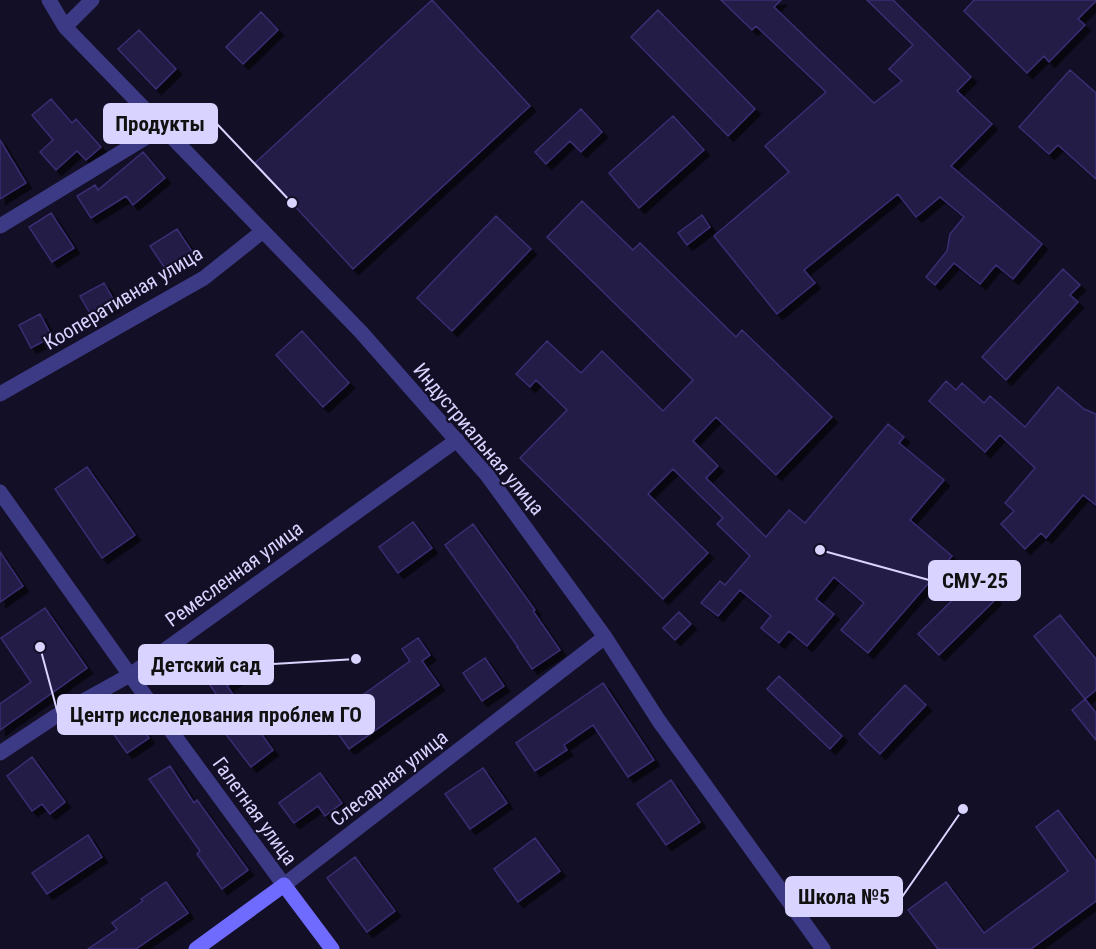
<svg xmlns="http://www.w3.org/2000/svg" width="1096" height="949" font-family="'Roboto Condensed',sans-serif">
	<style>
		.building { fill: #241b47; stroke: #3b2d73; stroke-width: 1.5; filter: url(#shadow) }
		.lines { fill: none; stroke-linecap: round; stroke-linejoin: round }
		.street { stroke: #3d3a85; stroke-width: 15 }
		.secondary { stroke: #6f6bff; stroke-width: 15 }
		.labels { text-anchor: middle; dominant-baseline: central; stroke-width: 4.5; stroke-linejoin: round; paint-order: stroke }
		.street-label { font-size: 20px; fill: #d9d4ff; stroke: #130f26 }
		.leader { fill: none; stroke: #d9d4ff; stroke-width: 2 }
		.callout-dot { fill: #d9d4ff; stroke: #130f26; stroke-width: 2 }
		.callout { fill: #d9d4ff; stroke: #d9d4ff; stroke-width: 2 }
		.callout-label { font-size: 21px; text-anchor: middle; font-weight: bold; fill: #111 }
	</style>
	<defs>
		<filter id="shadow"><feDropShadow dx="5.5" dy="5.5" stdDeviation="0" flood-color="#0009"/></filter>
	</defs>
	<rect width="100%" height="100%" fill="#130f26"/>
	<path class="building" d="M 432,0 L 530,106 L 353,269 L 255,163 Z
		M 721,0 L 781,0 L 774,7 L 874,103 L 902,81 L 889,69 L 913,45 L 867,0 L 893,0 L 971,77 L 957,91 L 992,124 L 951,166 L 1042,244 L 1013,279 L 996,265 L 980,284 L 954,263 L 935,285 L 926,277 L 947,251 L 950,234 L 964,217 L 940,197 L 916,217 L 898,194 L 804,270 L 815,283 L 777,314 L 714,236 L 789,172 L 765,146 L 826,92 L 756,26 L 752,30 Z
		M 974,0 L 1096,0 L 1096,1 L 1078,19 L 1085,25 L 1049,62 L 1044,56 L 1027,73 L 964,11 Z
		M 658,10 L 755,109 L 728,136 L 631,37 Z
		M 261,12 L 278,30 L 243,64 L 226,47 Z
		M 139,30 L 176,69 L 156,89 L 118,49 Z
		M 1070,70 L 1096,93 L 1096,179 L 1058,145 L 1049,154 L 1019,127 Z
		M 51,99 L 72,123 L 76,119 L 101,147 L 86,160 L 77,151 L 56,170 L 40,152 L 53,140 L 32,115 Z
		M 581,109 L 602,132 L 581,152 L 570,141 L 546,164 L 535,152 Z
		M 673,116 L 704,150 L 639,208 L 609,173 Z
		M 0,140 L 26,183 L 0,199 Z
		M 143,152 L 165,178 L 133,205 L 126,196 L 91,218 L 77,196 L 95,185 L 98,190 Z
		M 582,201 L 633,250 L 640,243 L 736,337 L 742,330 L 832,417 L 776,475 L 716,417 L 693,441 L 718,466 L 706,478 L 766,537 L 789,510 L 805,523 L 888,424 L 904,437 L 899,443 L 944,480 L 910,520 L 952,556 L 868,653 L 841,630 L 864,603 L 834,577 L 816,599 L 834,614 L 807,646 L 789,631 L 779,643 L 761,628 L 771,616 L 740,590 L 718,616 L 701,603 L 720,581 L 725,585 L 750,556 L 717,524 L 723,518 L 673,469 L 648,494 L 708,553 L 663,599 L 520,458 L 567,410 L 536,380 L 530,387 L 516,374 L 547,341 L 581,373 L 602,351 L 663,411 L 693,380 L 547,237 Z
		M 51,213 L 74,248 L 52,262 L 29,227 Z
		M 702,215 L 710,227 L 687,245 L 678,233 Z
		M 496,216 L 531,249 L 452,331 L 417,298 Z
		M 177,229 L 193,253 L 166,270 L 150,246 Z
		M 1063,269 L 1080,285 L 1070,295 L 1078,302 L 1006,380 L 982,357 Z
		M 104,283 L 116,304 L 92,317 L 80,296 Z
		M 40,314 L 52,337 L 31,348 L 19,325 Z
		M 302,331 L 349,383 L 323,407 L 276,355 Z
		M 946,381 L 956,390 L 962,383 L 984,403 L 990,396 L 1025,427 L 1058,387 L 1084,409 L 1096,414 L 1096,505 L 1083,495 L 1046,538 L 1041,533 L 1025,549 L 1001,524 L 1014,511 L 1005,503 L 1035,468 L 1000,435 L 985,452 L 929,401 Z
		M 87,467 L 135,535 L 102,558 L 55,489 Z
		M 413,522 L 432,548 L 398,573 L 379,547 Z
		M 473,524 L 535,610 L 533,611 L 560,650 L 532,669 L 517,647 L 518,647 L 445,545 Z
		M 0,552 L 23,586 L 0,602 Z
		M 975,578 L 996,599 L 939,655 L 918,634 Z
		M 45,608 L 87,668 L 0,730 L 0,704 L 31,682 L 1,638 Z
		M 679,612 L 691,624 L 675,640 L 663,628 Z
		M 1060,615 L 1096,659 L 1096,690 L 1085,699 L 1034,636 Z
		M 418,638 L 430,655 L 422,661 L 439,685 L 349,749 L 332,725 L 323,730 L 311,714 L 327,702 L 336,714 L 410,661 L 402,649 Z
		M 214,647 L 237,679 L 227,686 L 273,750 L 251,767 L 211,715 L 224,705 L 193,661 Z
		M 485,658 L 504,686 L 482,701 L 463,673 Z
		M 779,676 L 842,736 L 830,749 L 767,689 Z
		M 603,683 L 654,760 L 628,777 L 593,725 L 564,745 L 567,750 L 535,771 L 516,743 Z
		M 905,685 L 926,705 L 880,754 L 859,734 Z
		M 1085,699 L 1096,713 L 1096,740 L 1072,710 Z
		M 133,714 L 149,738 L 127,753 L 110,729 Z
		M 32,757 L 65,802 L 50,814 L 42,804 L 32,811 L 7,776 Z
		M 170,766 L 194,803 L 197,800 L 248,870 L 222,889 L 197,854 L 200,851 L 149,779 Z
		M 483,768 L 507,803 L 470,829 L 445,794 Z
		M 320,773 L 342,803 L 325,816 L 318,806 L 294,823 L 279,803 Z
		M 671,780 L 700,822 L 666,845 L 637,804 Z
		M 1058,810 L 1096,861 L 1096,901 L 1031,949 L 938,949 L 908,910 L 946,882 L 984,933 L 1068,871 L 1036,827 Z
		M 88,835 L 102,857 L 47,894 L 32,873 Z
		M 535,838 L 560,871 L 518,902 L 494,869 Z
		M 355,857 L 395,911 L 367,932 L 327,878 Z
		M 166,882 L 188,913 L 136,949 L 88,949 L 117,929 L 112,923 L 143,901 L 141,899 Z"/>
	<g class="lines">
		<path class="street" d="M 49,0 L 65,27 L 361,332 L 487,475 L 605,637 L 659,721 L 823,949
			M 65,27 L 92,0
			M 0,226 L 163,127
			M 0,394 L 204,278 L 263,231
			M 0,492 L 130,675 L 284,885 L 605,637
			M 0,753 L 56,716 L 130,675 L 457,440"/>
		<path class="secondary" d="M 196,949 L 284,885 L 332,949"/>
	</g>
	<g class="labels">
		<g class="street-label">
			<text transform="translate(123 298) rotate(-31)">Кооперативная улица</text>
			<text transform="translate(479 439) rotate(50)">Индустриальная улица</text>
			<text transform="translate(234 574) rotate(-36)">Ремесленная улица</text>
			<text transform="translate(389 778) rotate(-38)">Слесарная улица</text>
			<text transform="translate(255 811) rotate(54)">Галетная улица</text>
		</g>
	</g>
	<path class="leader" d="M292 203L217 124M820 550L929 580M356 659L273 664M40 647L58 714M963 809L902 897"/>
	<g class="callout-dot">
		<circle cx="292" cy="203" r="6"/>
		<circle cx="820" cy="550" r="6"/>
		<circle cx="356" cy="659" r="6"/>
		<circle cx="40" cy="647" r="6"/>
		<circle cx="963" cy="809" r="6"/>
	</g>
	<g class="callout">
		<rect x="104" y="104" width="113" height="39" rx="6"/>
		<rect x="929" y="561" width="91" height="39" rx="6"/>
		<rect x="139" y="645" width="134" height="39" rx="6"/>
		<rect x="58" y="695" width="316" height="39" rx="6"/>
		<rect x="786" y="877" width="116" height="39" rx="6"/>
	</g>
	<g class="callout-label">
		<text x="160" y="131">Продукты</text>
		<text x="975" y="588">СМУ-25</text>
		<text x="206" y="672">Детский сад</text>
		<text x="216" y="722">Центр исследования проблем ГО</text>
		<text x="844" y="904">Школа №5</text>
	</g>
</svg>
